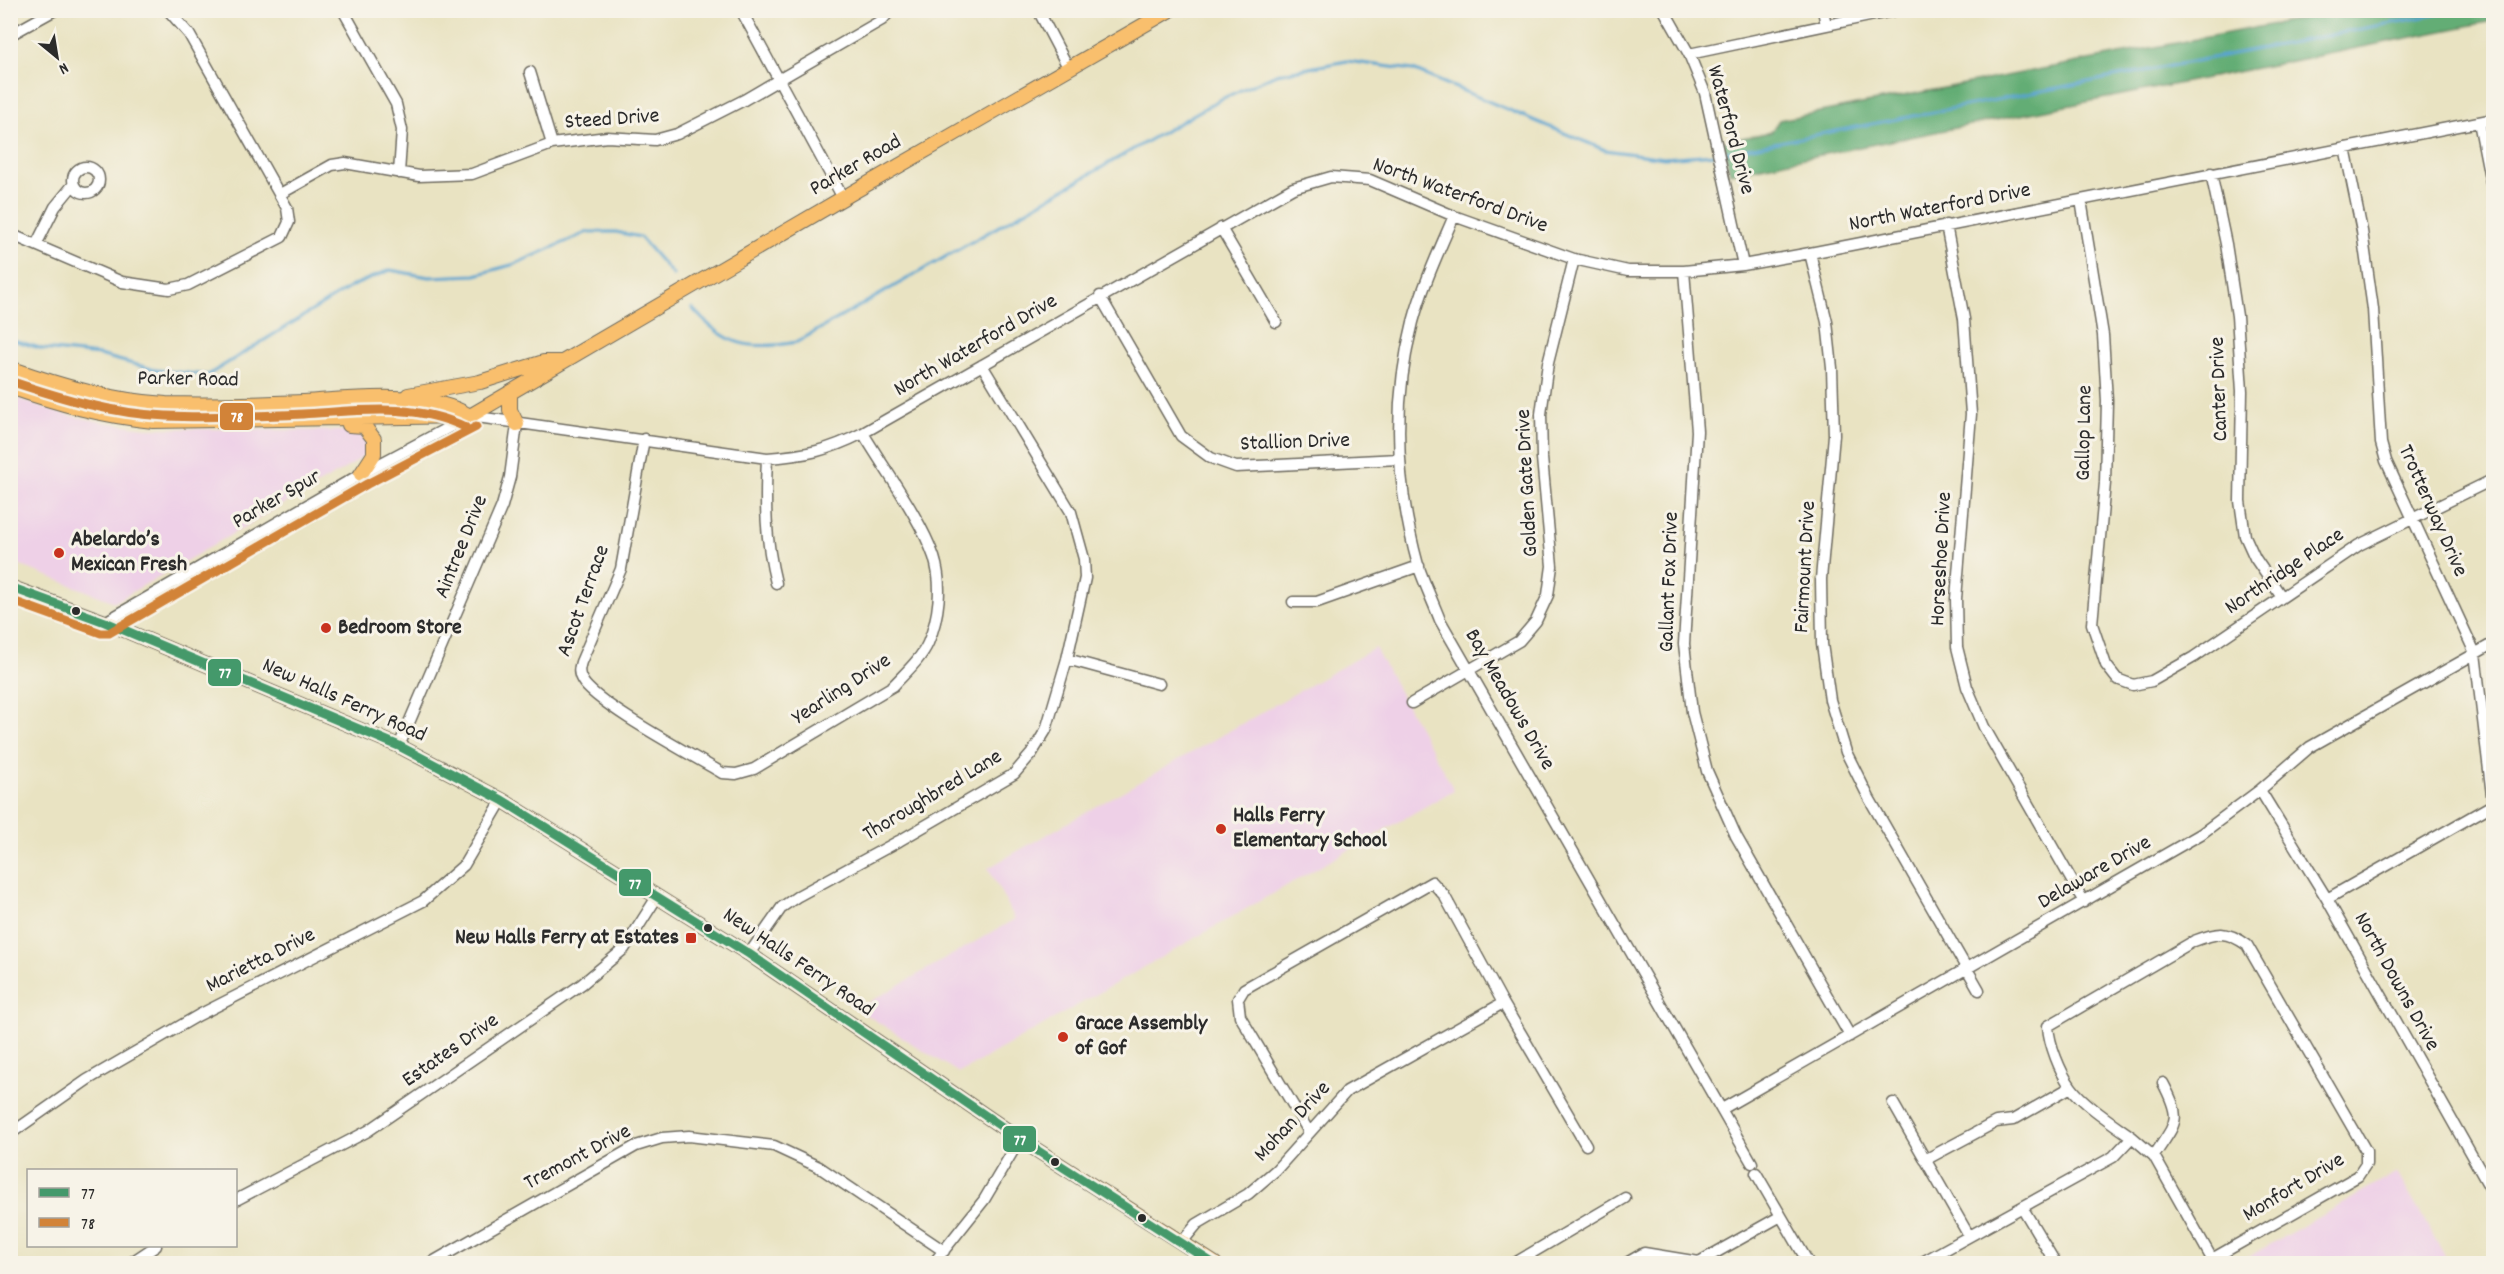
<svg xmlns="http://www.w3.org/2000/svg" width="2504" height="1274" font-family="Dekko,sans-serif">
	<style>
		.built { fill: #eed0e7 }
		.forest { fill: #64ad75; stroke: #486c50; stroke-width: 1.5 }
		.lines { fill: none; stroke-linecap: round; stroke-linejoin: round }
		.stream { stroke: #57a3d0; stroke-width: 3 }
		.minor-casing { stroke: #6e6b60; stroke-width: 13 }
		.major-casing { stroke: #6e6b60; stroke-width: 16 }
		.minor { stroke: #fff; stroke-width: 10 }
		.major { stroke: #f9bf6d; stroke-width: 14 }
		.bus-1-casing { stroke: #f7f3e8; stroke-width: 14 }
		.bus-2-casing { stroke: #f7f3e8; stroke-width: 14 }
		.bus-1 { stroke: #44996b; stroke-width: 9 }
		.bus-2 { stroke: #d28338; stroke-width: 9 }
		.poi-dot { fill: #c8321e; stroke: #f7f3e8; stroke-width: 2 }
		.bus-dot { fill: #2b2b2b; stroke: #f7f3e8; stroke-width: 2 }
		.labels { text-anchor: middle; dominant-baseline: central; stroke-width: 6; stroke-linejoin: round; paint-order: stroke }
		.street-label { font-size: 22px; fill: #2b2b2b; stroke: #f7f3e8 }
		.poi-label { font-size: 22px; font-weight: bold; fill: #2b2b2b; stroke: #f7f3e8; text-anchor: start }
		.line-badge { stroke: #f7f3e8; stroke-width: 2 }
		.badge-label { font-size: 16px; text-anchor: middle; font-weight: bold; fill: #fff }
	</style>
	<rect width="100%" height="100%" fill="#f7f3e8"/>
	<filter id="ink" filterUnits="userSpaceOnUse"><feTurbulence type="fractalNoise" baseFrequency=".0167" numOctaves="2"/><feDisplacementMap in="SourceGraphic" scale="12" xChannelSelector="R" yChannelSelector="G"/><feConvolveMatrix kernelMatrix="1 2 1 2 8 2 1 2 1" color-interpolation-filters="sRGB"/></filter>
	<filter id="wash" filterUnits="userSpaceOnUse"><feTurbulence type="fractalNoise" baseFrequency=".008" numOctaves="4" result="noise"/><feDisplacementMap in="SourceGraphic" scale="24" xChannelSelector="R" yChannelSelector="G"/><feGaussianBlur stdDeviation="1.35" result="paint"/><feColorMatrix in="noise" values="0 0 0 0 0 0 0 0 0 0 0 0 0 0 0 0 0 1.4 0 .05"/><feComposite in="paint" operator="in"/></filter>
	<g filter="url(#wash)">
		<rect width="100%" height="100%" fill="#e9e3c2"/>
		<path class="built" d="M 10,396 L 62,414 L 102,422 L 146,428 L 344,431 L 356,433 L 364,438 L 367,446 L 364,455 L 353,464 L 115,602 L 11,562 Z
			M 1375,648 L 1454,790 L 959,1073 L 857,1009 L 1015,919 L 988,868 Z
			M 2397,1173 L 2449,1263 L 2237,1263 Z"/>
		<path class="forest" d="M 2341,11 L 2493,11 L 2493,21 L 1730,173 L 1723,142 L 1771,132 L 1779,120 Z"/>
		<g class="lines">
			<path class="stream" d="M 1722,153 L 2459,10
				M 692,308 C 726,346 748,351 797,342 L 1219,100 L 1276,74 L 1347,61 L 1413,70 L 1605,150 L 1664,158 L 1715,154
				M 10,339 L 43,349 L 99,355 L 156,370 L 208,375 L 352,286 L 390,270 L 429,277 L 475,275 L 515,264 L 588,232 L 616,232 L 640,237 L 673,275"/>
		</g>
	</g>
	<g filter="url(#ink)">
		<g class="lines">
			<g class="minor-casing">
				<path id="minor" d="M 343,10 L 396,104 L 402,130 L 399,173
					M 741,10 L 843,198
					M 1038,10 L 1069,69
					M 1664,10 L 1689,54 L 1705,93 L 1743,265
					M 1823,10 L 1826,25
					M 10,35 L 55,10
					M 1689,54 L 1898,10
					M 530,72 L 552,144
					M 2479,122 L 2494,198
					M 2345,148 L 2362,231 L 2373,309 L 2381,443 L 2386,461 L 2475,653 L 2494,812
					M73 180a13 13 0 1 1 26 0a13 13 0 1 1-26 0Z
					M 2211,173 L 2226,244 L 2237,316 L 2242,391 L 2240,501 L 2245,536 L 2255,558 L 2281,596
					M 280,194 L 332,165 L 345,163 L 419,176 L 472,174 L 552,144 L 607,137 L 655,140 L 677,134 L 744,100 L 882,20 L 891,10
					M 2081,200 L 2103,335 L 2107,401 L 2105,483 L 2092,624 L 2106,665 L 2117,679 L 2133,685 L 2152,681 L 2194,657 L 2359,545 L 2494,479
					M 1454,216 C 1439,251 1423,285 1413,322 C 1392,402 1396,485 1418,565 C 1424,583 1433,602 1440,620 L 1752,1163
					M 1946,225 L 1964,319 L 1971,414 L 1956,599 L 1957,647 L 1967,687 L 1984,727 L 2084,902
					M 1221,228 L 1276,322
					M 10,234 L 122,282 L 169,289 L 188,285 L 282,237 L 289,222 L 287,208 L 189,34 L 168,10
					M 36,245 L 55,207 L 73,185
					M 1810,253 L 1827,322 L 1832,368 L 1834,435 L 1821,579 L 1822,644 L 1830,700 L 1846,752 L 1869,798 L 1979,990
					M 1684,271 L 1697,431 L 1684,644 L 1692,712 L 1707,771 L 1736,836 L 1850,1036
					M 1100,296 L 1181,436 L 1211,458 L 1236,467 L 1399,459
					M 644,439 L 621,569 L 581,662 C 579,669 578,673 582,680 C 594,703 694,756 722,773 L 736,774 L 754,769 L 893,686 C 905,673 921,659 928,643 C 939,617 943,585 934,557 C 921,519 885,470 863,433
					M 767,458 C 765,503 765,539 776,583
					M 1293,602 L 1317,602 L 1419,566
					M 105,622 L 361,474 L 470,416 L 767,458 C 807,455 827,451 863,433 L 1293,188 L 1331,177 L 1370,180 L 1454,216 L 1574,259 L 1628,271 L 1684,271 L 1743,265 L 1810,253 L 2494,119
					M 1067,659 L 1159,684
					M 1412,703 L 1519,641 L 1536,621 L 1548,595 L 1552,566 L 1542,458 L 1541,414 L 1548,363 L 1574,259
					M 399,746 L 502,506 L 510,477 L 517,424
					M 2260,790 L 2327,899 L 2494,1195
					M 2327,899 L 2494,804
					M 749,954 L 782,907 L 798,896 L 899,841 L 1014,774 L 1032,753 L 1046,730 L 1067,659 L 1085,578 L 1084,559 L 1071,512 L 982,365
					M 1893,1103 L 1969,1236
					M 1722,1109 L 2201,834 L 2260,790 L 2310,747 L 2494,643
					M 1309,1132 L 1240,1016 L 1238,999 L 1244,989 L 1432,882 L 1444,895 L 1503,1003 L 1586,1145
					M 10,1134 L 87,1080 L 199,1015 L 423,901 L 464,865 L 502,800
					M 2132,1137 C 2114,1124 2083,1104 2071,1087 C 2060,1072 2049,1044 2048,1026 L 2194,941 C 2218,932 2226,930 2247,945 L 2366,1151 L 2366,1164 L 2358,1176 L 2212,1259 L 2154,1156 C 2176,1122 2183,1121 2163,1083
					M 1925,1160 L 1996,1122 L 2013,1120 L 2071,1087
					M 1756,1173 L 1809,1264
					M 236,1200 L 368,1131 L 582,984 L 624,949 L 657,897
					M 2022,1207 L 2056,1264
					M 1182,1242 L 1197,1224 L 1248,1194 L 1276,1170 L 1347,1091 L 1503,1003
					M 129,1264 L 156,1246
					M 429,1264 L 636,1146 L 662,1138 L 689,1136 L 774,1146 L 819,1167 L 944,1251
					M 933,1264 L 984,1200 L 1020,1139
					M 1513,1264 L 1625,1198
					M 1625,1264 L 1644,1253 L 1699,1262 L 1781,1216
					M 1919,1264 L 2113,1157 L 2132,1137 L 2154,1156"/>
			</g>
			<g class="major-casing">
				<path id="major" d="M 10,368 C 61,386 112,401 166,404 C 212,405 258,404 304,402 C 354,399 426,389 470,416
					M 10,387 C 59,404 102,416 153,421 L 470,416 L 843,198 L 1170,10
					M 510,393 L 510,410 L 517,424
					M 408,395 L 480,382 L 544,362 L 561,362
					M 349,425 L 364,426 L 374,439 L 374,454 L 361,474
					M 10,587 L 105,622 L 399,746 L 502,800 L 749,954 L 1021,1140 L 1215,1264"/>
			</g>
			<use href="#minor" class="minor"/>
			<use href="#major" class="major"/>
			<g class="bus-1-casing">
				<path id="bus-1" d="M 10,587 L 105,622 L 399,746 L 502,800 L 749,954 L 1021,1140 L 1214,1264"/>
			</g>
			<g class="bus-2-casing">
				<path id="bus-2" d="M 10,381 C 61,398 113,414 166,416 C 212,418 258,416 303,414 C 358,411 413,402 465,427
					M 10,600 L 101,633 L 109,633 L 367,484 L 476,427"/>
			</g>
			<use href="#bus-1" class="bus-1"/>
			<use href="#bus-2" class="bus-2"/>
		</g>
	</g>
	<g class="poi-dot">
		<circle cx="59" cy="553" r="6"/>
		<circle cx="326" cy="628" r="6"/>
		<circle cx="1221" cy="829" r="6"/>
		<rect x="685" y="932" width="12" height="12" rx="3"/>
		<circle cx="1063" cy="1037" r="6"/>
	</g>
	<g class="bus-dot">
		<circle cx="76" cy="611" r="5"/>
		<circle cx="708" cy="928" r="5"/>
		<circle cx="1055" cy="1162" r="5"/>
		<circle cx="1142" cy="1218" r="5"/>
	</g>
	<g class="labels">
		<g class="street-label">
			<text transform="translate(612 120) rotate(-4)">Steed Drive</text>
			<text transform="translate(1730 130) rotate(75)">Waterford Drive</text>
			<text transform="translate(856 166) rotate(-30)">Parker Road</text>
			<text transform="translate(1460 196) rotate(20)">North Waterford Drive</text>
			<text transform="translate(1940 208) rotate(-11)">North Waterford Drive</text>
			<text transform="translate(976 346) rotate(-30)">North Waterford Drive</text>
			<text transform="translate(188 380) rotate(1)">Parker Road</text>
			<text transform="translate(2220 389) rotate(-92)">Canter Drive</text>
			<text transform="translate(2085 433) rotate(-89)">Gallop Lane</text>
			<text transform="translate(1295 443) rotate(-2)">Stallion Drive</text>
			<text transform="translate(1528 483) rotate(-93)">Golden Gate Drive</text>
			<text transform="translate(277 500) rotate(-30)">Parker Spur</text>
			<text transform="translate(2432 511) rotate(66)">Trotterway Drive</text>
			<text transform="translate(462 547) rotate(-68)">Aintree Drive</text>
			<text transform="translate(1942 559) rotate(-87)">Horseshoe Drive</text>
			<text transform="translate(1806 567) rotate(-87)">Fairmount Drive</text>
			<text transform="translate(2285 572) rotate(-34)">Northridge Place</text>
			<text transform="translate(1670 582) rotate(-88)">Gallant Fox Drive</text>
			<text transform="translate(584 601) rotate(-70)">Ascot Terrace</text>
			<text transform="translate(842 690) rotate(-33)">Yearling Drive</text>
			<text transform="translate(1509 700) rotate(60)">Bay Meadows Drive</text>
			<text transform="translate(344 701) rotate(24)">New Halls Ferry Road</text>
			<text transform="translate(933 796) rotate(-31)">Thoroughbred Lane</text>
			<text transform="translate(2095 873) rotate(-30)">Delaware Drive</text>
			<text transform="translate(261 961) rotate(-27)">Marietta Drive</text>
			<text transform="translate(798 963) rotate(34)">New Halls Ferry Road</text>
			<text transform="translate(2396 982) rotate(61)">North Downs Drive</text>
			<text transform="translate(451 1051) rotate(-35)">Estates Drive</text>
			<text transform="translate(1293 1122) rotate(-47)">Mohan Drive</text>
			<text transform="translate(578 1158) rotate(-28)">Tremont Drive</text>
			<text transform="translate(2294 1188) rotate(-31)">Monfort Drive</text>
		</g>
		<g class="poi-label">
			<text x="71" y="540">Abelardo’s<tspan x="71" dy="25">Mexican Fresh</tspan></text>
			<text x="338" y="628">Bedroom Store</text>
			<text x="1233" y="816">Halls Ferry<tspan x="1233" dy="25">Elementary School</tspan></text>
			<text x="679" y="938" text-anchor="end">New Halls Ferry at Estates</text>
			<text x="1075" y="1024">Grace Assembly<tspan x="1075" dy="25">of Gof</tspan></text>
		</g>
	</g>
	<g class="line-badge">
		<rect x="219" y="402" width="35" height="29" rx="6" fill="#d28338"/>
		<rect x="207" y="658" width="35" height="29" rx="6" fill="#44996b"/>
		<rect x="618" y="868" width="34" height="29" rx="6" fill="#44996b"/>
		<rect x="1002" y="1125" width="35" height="28" rx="6" fill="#44996b"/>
	</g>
	<g class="badge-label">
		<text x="237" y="422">78</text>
		<text x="225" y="678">77</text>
		<text x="635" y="889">77</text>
		<text x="1020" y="1145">77</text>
	</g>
	<rect width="2504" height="1274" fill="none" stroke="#f7f3e8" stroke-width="36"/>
	<rect x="27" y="1169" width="210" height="78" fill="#f7f3e8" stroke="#a5a39c" stroke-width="1.5"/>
	<rect x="39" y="1188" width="30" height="9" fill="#44996b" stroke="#a5a39c" stroke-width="1.5"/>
	<text x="81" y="1199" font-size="18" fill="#2b2b2b">77</text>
	<rect x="39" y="1218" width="30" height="9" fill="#d28338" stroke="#a5a39c" stroke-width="1.5"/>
	<text x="81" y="1229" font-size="18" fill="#2b2b2b">78</text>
	<g transform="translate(57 57) rotate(150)" stroke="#f7f3e8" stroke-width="4.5" paint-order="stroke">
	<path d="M0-4.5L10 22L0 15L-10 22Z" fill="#2b2b2b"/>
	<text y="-9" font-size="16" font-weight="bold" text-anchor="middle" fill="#2b2b2b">N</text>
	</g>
</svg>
